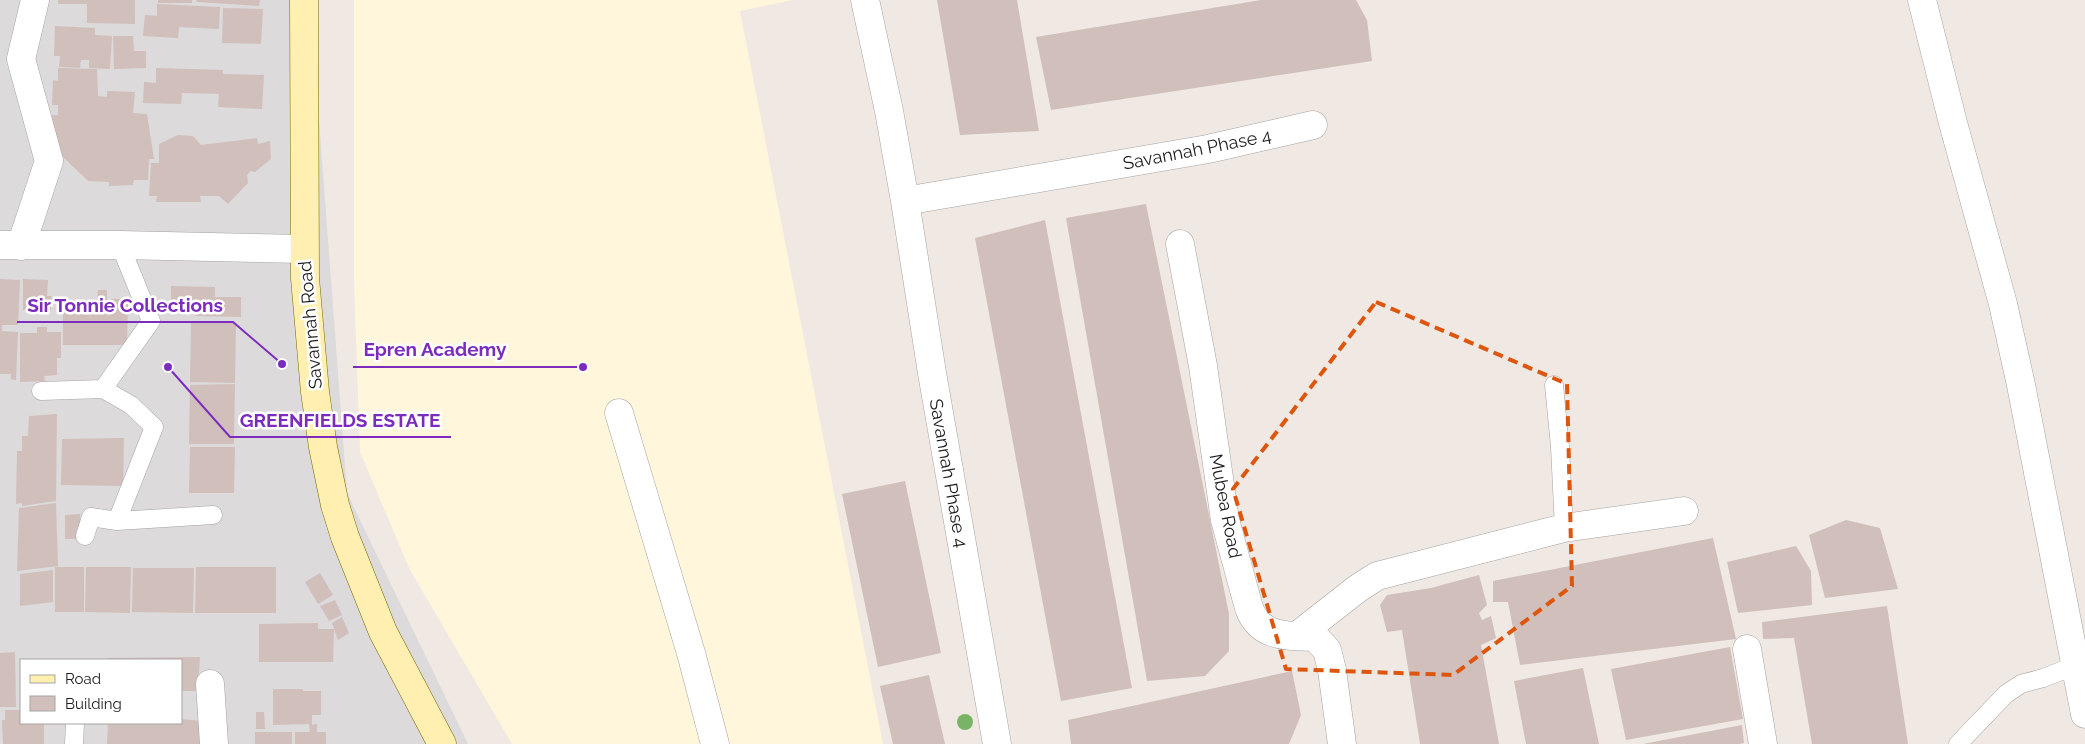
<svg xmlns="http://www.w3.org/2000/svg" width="2085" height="744" font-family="Raleway,sans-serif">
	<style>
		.residential { fill: #dcdadb; fill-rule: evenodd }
		.education { fill: #fff6dc }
		.building { fill: #d0bfbb }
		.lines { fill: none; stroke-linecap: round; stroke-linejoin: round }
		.service-casing { stroke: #a4a4a4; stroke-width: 19 }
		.minor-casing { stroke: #a4a4a4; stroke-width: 29 }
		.secondary-casing { stroke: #796700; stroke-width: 29 }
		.service { stroke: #fff; stroke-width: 18 }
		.minor { stroke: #fff; stroke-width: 28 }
		.secondary { stroke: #ffefb1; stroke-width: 28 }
		.tree { fill: #79b366 }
		.marked { fill: none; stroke: #de560d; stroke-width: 4; stroke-dasharray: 10 6; stroke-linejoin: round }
		.labels { text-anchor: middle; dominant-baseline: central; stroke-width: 5; stroke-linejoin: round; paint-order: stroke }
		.street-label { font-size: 18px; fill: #1d1d1d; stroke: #fff }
		.leader { fill: none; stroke: #7b2cbf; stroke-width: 2 }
		.callout-dot { fill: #7b2cbf; stroke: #fff; stroke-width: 2 }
		.callout-label { font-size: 19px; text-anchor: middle; font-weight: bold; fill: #7b2cbf; stroke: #fff; stroke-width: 5; stroke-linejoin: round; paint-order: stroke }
	</style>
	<rect width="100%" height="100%" fill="#f0e8e2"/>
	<path class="residential" d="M 0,0 L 310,0 L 347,493 L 468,744 L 0,744 ZM 21,660 L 181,660 L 181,723 L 21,723 Z"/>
	<path class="education" d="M 354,0 L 793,0 L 740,11 L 883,744 L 512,744 L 410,570 L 360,452 L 354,282 Z"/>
	<path class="building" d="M 58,0 L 135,0 L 135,24 L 87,23 L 87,4 L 58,4 Z
		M 158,0 L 192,0 L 192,3 L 158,3 Z
		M 196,0 L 260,0 L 259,6 L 197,2 Z
		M 937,0 L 1017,0 L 1039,131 L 960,135 Z
		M 1261,0 L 1356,0 L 1367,20 L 1372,61 L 1051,110 L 1036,37 Z
		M 157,4 L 220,7 L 219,29 L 179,27 L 178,38 L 143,36 L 145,15 L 157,16 Z
		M 223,8 L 263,9 L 261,44 L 222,43 Z
		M 55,26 L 95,28 L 95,35 L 112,36 L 110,69 L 89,68 L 89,60 L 81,60 L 80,68 L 59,67 L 60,56 L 54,56 Z
		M 113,36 L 133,36 L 134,51 L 146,51 L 146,68 L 114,69 Z
		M 58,68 L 97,69 L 98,96 L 107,97 L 107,91 L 135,92 L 133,113 L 147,114 L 154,159 L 149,159 L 148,180 L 134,180 L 133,185 L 109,186 L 109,182 L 88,181 L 57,151 L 58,140 L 52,139 L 52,115 L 58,115 L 58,105 L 52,105 L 53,80 L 58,81 Z
		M 156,68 L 223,70 L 223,74 L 264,75 L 262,109 L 218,107 L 219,94 L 182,93 L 181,104 L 143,103 L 144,82 L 156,83 Z
		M 178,135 L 193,136 L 201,145 L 257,138 L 258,144 L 270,141 L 271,159 L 255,172 L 250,171 L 247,175 L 248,183 L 228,204 L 219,196 L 200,196 L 201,202 L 156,202 L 157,196 L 149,196 L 151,163 L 159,163 L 159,144 Z
		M 1146,204 L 1229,614 L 1229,651 L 1205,676 L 1147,681 L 1066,218 Z
		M 1045,220 L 1132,688 L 1061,701 L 975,238 Z
		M 0,279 L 20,280 L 18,325 L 2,325 L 2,331 L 0,331 Z
		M 23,279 L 48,280 L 47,296 L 52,296 L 51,310 L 23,310 Z
		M 171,286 L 215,287 L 215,297 L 241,297 L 241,317 L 195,316 L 196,301 L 171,301 Z
		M 98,290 L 107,290 L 107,299 L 128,299 L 127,345 L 63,345 L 63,300 L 97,300 Z
		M 191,322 L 236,322 L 235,383 L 190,382 Z
		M 37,327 L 47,327 L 47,332 L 61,332 L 61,358 L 57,358 L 57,375 L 44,376 L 45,381 L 20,382 L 20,333 L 37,333 Z
		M 0,331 L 18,332 L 16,380 L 11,379 L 11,374 L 0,374 Z
		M 235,384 L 234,444 L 189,444 L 190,385 Z
		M 57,414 L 56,501 L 22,506 L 22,503 L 16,504 L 17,451 L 22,451 L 22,436 L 28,436 L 29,416 Z
		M 124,438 L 123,486 L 61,485 L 62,439 Z
		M 190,447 L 235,447 L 234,493 L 189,493 Z
		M 905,481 L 941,653 L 878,667 L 842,494 Z
		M 56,503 L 58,566 L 17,571 L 19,508 Z
		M 80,514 L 81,539 L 65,539 L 65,515 Z
		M 1846,520 L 1880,528 L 1898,589 L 1825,598 L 1809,535 Z
		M 1713,538 L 1736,639 L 1520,665 L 1508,602 L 1493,602 L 1493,581 Z
		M 1796,546 L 1811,571 L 1812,605 L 1738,613 L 1727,562 Z
		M 55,567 L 84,567 L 84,612 L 55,612 Z
		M 86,567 L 131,567 L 130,613 L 85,612 Z
		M 196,567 L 276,567 L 276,613 L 195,613 Z
		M 133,568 L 194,568 L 193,613 L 132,612 Z
		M 53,570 L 53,602 L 20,606 L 20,574 Z
		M 320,573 L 333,595 L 318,604 L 305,582 Z
		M 1479,575 L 1487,605 L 1479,613 L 1482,620 L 1491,616 L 1496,638 L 1481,645 L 1499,744 L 1420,744 L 1402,630 L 1387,632 L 1380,605 L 1387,595 L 1431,588 Z
		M 335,600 L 342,615 L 329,621 L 320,606 Z
		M 1887,606 L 1908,744 L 1812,744 L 1794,638 L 1763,639 L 1762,622 Z
		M 342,617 L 349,633 L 338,640 L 332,623 Z
		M 318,623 L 318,629 L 334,629 L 333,662 L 259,662 L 259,624 Z
		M 1730,647 L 1743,719 L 1626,740 L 1611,669 Z
		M 15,652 L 16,707 L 0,707 L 0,653 Z
		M 200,657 L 198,691 L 181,691 L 181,660 L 107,660 L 108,658 Z
		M 1583,668 L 1599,744 L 1526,744 L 1514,681 Z
		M 1292,671 L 1301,715 L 1289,744 L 1071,744 L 1068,720 Z
		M 929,675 L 945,744 L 893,744 L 880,686 Z
		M 273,689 L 303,689 L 303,691 L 321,691 L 321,715 L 312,715 L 312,725 L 317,724 L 317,732 L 326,732 L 326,744 L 295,744 L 295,732 L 310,732 L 309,724 L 273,725 Z
		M 5,710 L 21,710 L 21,723 L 44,723 L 44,744 L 3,744 L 2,720 L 5,720 Z
		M 256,712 L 264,712 L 265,729 L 256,729 Z
		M 181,719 L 202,721 L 202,744 L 107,744 L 108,724 L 181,723 Z
		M 1742,725 L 1744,743 L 1739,744 L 1643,744 Z
		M 255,732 L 292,732 L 292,744 L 255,744 Z"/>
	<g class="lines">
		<g class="service-casing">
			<path id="service" d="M 1554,385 L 1560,447 L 1564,528
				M 41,391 L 103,389
				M 117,521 L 154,427 L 131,405 L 103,389 L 151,321 L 120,245
				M 85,536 L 91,517 L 117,521 L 213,515
				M 74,744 L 75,723
				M 1958,744 L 2006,694 L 2021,684 L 2043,678 L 2077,665"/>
		</g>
		<g class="minor-casing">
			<path id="minor" d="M 865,0 L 889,111 L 905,201 L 932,373 L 997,744
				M 1922,0 L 1953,123 L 2003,304 L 2021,385 L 2085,714
				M 905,201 L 1208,149 L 1313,125
				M 1180,244 L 1203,366 L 1225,520 L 1249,608 C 1260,638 1287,636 1315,637 L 1327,650 L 1332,670 L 1342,744
				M 0,245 L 120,245 L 304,249
				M 21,246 L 49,161 L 21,59 L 35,0
				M 619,413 L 691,653 L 715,744
				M 1297,636 L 1357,589 L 1377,576 L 1564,528 L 1684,511
				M 1747,649 L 1763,744
				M 210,684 L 214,744"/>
		</g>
		<g class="secondary-casing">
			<path id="secondary" d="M 304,0 L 305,278 L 315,392 L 323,447 L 335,505 L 345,537 L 383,632 L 442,744"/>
		</g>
		<use href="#service" class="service"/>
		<use href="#minor" class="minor"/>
		<use href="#secondary" class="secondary"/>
	</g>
	<circle class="tree" cx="965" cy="722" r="8"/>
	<path class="marked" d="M 1376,302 L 1567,384 L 1572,586 L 1453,675 L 1286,669 L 1233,489 Z"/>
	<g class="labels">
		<g class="street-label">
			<text transform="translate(1197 149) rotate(-11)">Savannah Phase 4</text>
			<text transform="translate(310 325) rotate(-95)">Savannah Road</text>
			<text transform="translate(949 473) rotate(80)">Savannah Phase 4</text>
			<text transform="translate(1226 506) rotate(79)">Mubea Road</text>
		</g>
	</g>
	<path class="leader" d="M282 364L233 322H17M583 367L517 367H353M168 367L230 437H451"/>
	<g class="callout-dot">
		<circle cx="282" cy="364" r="5"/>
		<circle cx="583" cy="367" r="5"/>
		<circle cx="168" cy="367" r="5"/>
	</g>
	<g class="callout-label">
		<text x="125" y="312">Sir Tonnie Collections</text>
		<text x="435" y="356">Epren Academy</text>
		<text x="340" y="427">GREENFIELDS ESTATE</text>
	</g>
	<rect x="20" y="659" width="162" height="65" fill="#ffffff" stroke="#a5a5a5"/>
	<rect x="30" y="675" width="25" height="8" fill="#ffefb1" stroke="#a5a5a5"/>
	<text x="65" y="684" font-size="15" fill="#1d1d1d">Road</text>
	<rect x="30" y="696" width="25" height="15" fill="#d0bfbb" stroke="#a5a5a5"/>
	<text x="65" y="709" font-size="15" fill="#1d1d1d">Building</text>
</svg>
